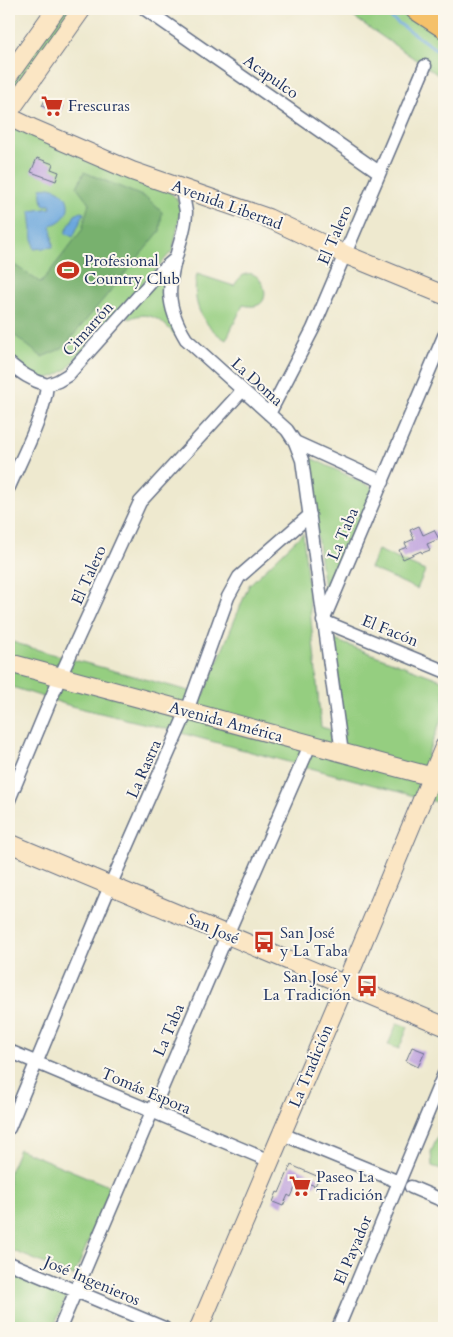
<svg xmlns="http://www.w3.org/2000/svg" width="453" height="1337" font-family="Cardo,serif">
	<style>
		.green { fill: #95ce80; stroke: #587e6f }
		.forest { fill: #78b16e; stroke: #4a7066 }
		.water { fill: #6ca7dd; stroke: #446b9e }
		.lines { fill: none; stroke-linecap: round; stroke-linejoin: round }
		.stream { stroke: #6ca7dd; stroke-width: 3 }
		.building { fill: #b595db }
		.street-casing { stroke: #657086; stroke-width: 15 }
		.secondary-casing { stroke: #657086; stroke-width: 20 }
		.primary-casing { stroke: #657086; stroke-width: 22 }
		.street { stroke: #fff; stroke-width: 12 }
		.secondary { stroke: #fbe6c4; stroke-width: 18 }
		.primary { stroke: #f5c16b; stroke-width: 20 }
		.labels { text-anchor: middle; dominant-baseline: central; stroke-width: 4; stroke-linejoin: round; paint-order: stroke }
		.street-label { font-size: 16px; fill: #1b2f5e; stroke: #fbf7ec }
		.poi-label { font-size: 16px; fill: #1b2f5e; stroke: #fbf7ec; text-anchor: start }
	</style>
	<rect width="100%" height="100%" fill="#fbf7ec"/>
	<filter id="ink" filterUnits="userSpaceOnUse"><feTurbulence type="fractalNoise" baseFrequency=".02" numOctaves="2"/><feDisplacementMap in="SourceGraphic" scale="10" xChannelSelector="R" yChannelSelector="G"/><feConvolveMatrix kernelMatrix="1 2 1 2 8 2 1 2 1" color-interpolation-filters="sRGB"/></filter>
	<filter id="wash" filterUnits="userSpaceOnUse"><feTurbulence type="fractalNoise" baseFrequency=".0096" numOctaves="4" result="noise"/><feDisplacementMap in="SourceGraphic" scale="20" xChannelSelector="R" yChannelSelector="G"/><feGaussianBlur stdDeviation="1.12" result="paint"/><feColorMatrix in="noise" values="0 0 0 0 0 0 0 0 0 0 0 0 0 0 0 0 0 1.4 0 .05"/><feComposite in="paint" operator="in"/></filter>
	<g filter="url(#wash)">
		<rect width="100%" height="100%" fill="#eee9cf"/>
		<path class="green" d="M 56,9 L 82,9 L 9,112 L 9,75 Z
			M 342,9 L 415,9 L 444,28 L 444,79 Z
			M 9,128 L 19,129 L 170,192 L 177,199 L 181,210 L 173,250 L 67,369 C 40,388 32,375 9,358 Z
			M 166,271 L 182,343 C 167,326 153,307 129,319 L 127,315 Z
			M 197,274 L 234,286 C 256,246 286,316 243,305 L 226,340 C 201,325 191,302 197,274 Z
			M 307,456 L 374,488 L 325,597 Z
			M 303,533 L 321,727 L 345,734 L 332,639 L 444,681 L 444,713 L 427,755 L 444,758 L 444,775 L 9,658 L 9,641 L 52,654 L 204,695 L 249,585 Z
			M 378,550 L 425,571 L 417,589 L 370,568 Z
			M 9,668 L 444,787 L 444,804 L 155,726 L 71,706 L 9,686 Z
			M 397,1023 L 408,1027 L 399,1049 L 388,1045 Z
			M 444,1122 L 444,1170 L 432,1166 L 431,1152 Z
			M 19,1149 L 111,1187 L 74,1276 L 9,1249 L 9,1173 Z
			M 9,1271 L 67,1296 L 53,1328 L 9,1328 Z"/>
		<path class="forest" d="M 84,172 L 147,198 L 162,212 L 160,231 L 63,348 L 42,357 L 9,331 L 9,264 L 13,264 L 41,283 L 82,230 L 89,203 L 77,187 Z"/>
		<path class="water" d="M 50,187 C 74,192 74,219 51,225 L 53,247 L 34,249 L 30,211 L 51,208 L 50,205 L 43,205 L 41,188 Z
			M 81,212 L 84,213 L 73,237 L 65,233 L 75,215 Z"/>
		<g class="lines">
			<path class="stream" d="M 378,9 L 444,55"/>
		</g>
		<g id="blocks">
			<path class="building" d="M 46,98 L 63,106 L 59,114 L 42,106 Z
				M 37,158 L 53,164 L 51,169 L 59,172 L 56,181 L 31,172 Z
				M 419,526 L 423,535 L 434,530 L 439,539 L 427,544 L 430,550 L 422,553 L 421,551 L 403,559 L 399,550 L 407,547 L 405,543 L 414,539 L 410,530 Z
				M 412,1047 L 425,1052 L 418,1067 L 406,1061 Z
				M 291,1165 L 319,1177 L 315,1186 L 299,1179 L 291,1197 L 288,1195 L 283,1206 L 273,1202 L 277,1192 L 279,1193 Z"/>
		</g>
	</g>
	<g filter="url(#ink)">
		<use href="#blocks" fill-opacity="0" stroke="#657086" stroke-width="1"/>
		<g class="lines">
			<g class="street-casing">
				<path id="street" d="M 145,9 L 379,172
					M 182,189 C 183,197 185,205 186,212 C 186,224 182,236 179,246 C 168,285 164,303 186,339 L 287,430 L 295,442 L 383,482
					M 9,363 C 21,373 31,380 47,385
					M 47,385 L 58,381 L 68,375 L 161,271 L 175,259
					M 269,414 L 313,329 L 425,66
					M 295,442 L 302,460 L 342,753
					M 9,487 C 22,457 44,417 47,385
					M 323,621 L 444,336
					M 323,621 L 444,671
					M 9,800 L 60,677 L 140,502 L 242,391
					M 9,1051 L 270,1161
					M 9,1128 L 110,886 L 187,711 L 228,597 L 239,577 L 310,515
					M 282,1134 L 399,1182
					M 411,1187 L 444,1201
					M 9,1263 L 164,1328
					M 60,1328 L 227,935 L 310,745
					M 338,1328 L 444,1074"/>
			</g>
			<g class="secondary-casing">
				<path id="secondary" d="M 9,75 L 56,9
					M 9,112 L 82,9
					M 9,117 L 34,129 L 132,171 L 268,218 L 344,254 L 444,295
					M 9,663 L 444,780
					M 9,843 L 444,1026
					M 199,1328 L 345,985 L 444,747"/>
			</g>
			<g class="primary-casing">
				<path id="primary" d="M 415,9 L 444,28"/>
			</g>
			<use href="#street" class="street"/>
			<use href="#secondary" class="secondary"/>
			<use href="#primary" class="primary"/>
		</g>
	</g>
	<defs>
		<g id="supermarket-bare" transform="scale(1.725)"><path d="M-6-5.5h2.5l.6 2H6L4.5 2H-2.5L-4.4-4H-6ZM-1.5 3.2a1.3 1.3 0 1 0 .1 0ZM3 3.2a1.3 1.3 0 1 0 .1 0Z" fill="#c8321e" stroke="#fbf7ec" stroke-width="2.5" paint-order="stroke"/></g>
		<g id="stadium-bare" transform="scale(1.725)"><path d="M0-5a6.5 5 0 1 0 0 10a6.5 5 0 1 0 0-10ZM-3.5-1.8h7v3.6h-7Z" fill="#c8321e" stroke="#fbf7ec" stroke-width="2.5" paint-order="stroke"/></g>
		<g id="bus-bare" transform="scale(1.725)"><path d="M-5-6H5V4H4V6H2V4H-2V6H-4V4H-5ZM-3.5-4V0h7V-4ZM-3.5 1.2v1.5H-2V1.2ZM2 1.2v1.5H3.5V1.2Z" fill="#c8321e" stroke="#fbf7ec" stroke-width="2.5" paint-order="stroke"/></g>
	</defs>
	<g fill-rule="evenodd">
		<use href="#supermarket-bare" x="52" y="106"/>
		<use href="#stadium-bare" x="68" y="270"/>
		<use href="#bus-bare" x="264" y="942"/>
		<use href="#bus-bare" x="367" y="986"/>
		<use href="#supermarket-bare" x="300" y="1186"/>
	</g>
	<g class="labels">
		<g class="street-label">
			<text transform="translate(271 77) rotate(35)">Acapulco</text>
			<text transform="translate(227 205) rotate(20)">Avenida Libertad</text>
			<text transform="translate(335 235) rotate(-67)">El Talero</text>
			<text transform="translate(88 329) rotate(-48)">Cimarrón</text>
			<text transform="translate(257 382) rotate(42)">La Doma</text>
			<text transform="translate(343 534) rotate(-67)">La Taba</text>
			<text transform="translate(89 575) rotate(-66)">El Talero</text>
			<text transform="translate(390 631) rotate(22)">El Facón</text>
			<text transform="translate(226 722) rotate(15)">Avenida América</text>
			<text transform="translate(144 769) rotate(-66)">La Rastra</text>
			<text transform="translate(213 929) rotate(23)">San José</text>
			<text transform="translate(169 1030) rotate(-67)">La Taba</text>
			<text transform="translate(311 1066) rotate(-67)">La Tradición</text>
			<text transform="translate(146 1091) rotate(23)">Tomás Espora</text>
			<text transform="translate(353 1250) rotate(-67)">El Payador</text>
			<text transform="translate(92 1281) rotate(23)">José Ingenieros</text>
		</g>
		<g class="poi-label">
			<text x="68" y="106">Frescuras</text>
			<text x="84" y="261">Profesional<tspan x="84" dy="18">Country Club</tspan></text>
			<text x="280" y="933">San José<tspan x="280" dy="18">y La Taba</tspan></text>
			<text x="351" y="977" text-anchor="end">San José y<tspan x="351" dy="18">La Tradición</tspan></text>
			<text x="316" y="1177">Paseo La<tspan x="316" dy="18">Tradición</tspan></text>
		</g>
	</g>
	<rect width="453" height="1337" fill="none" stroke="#fbf7ec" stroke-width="30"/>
</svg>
